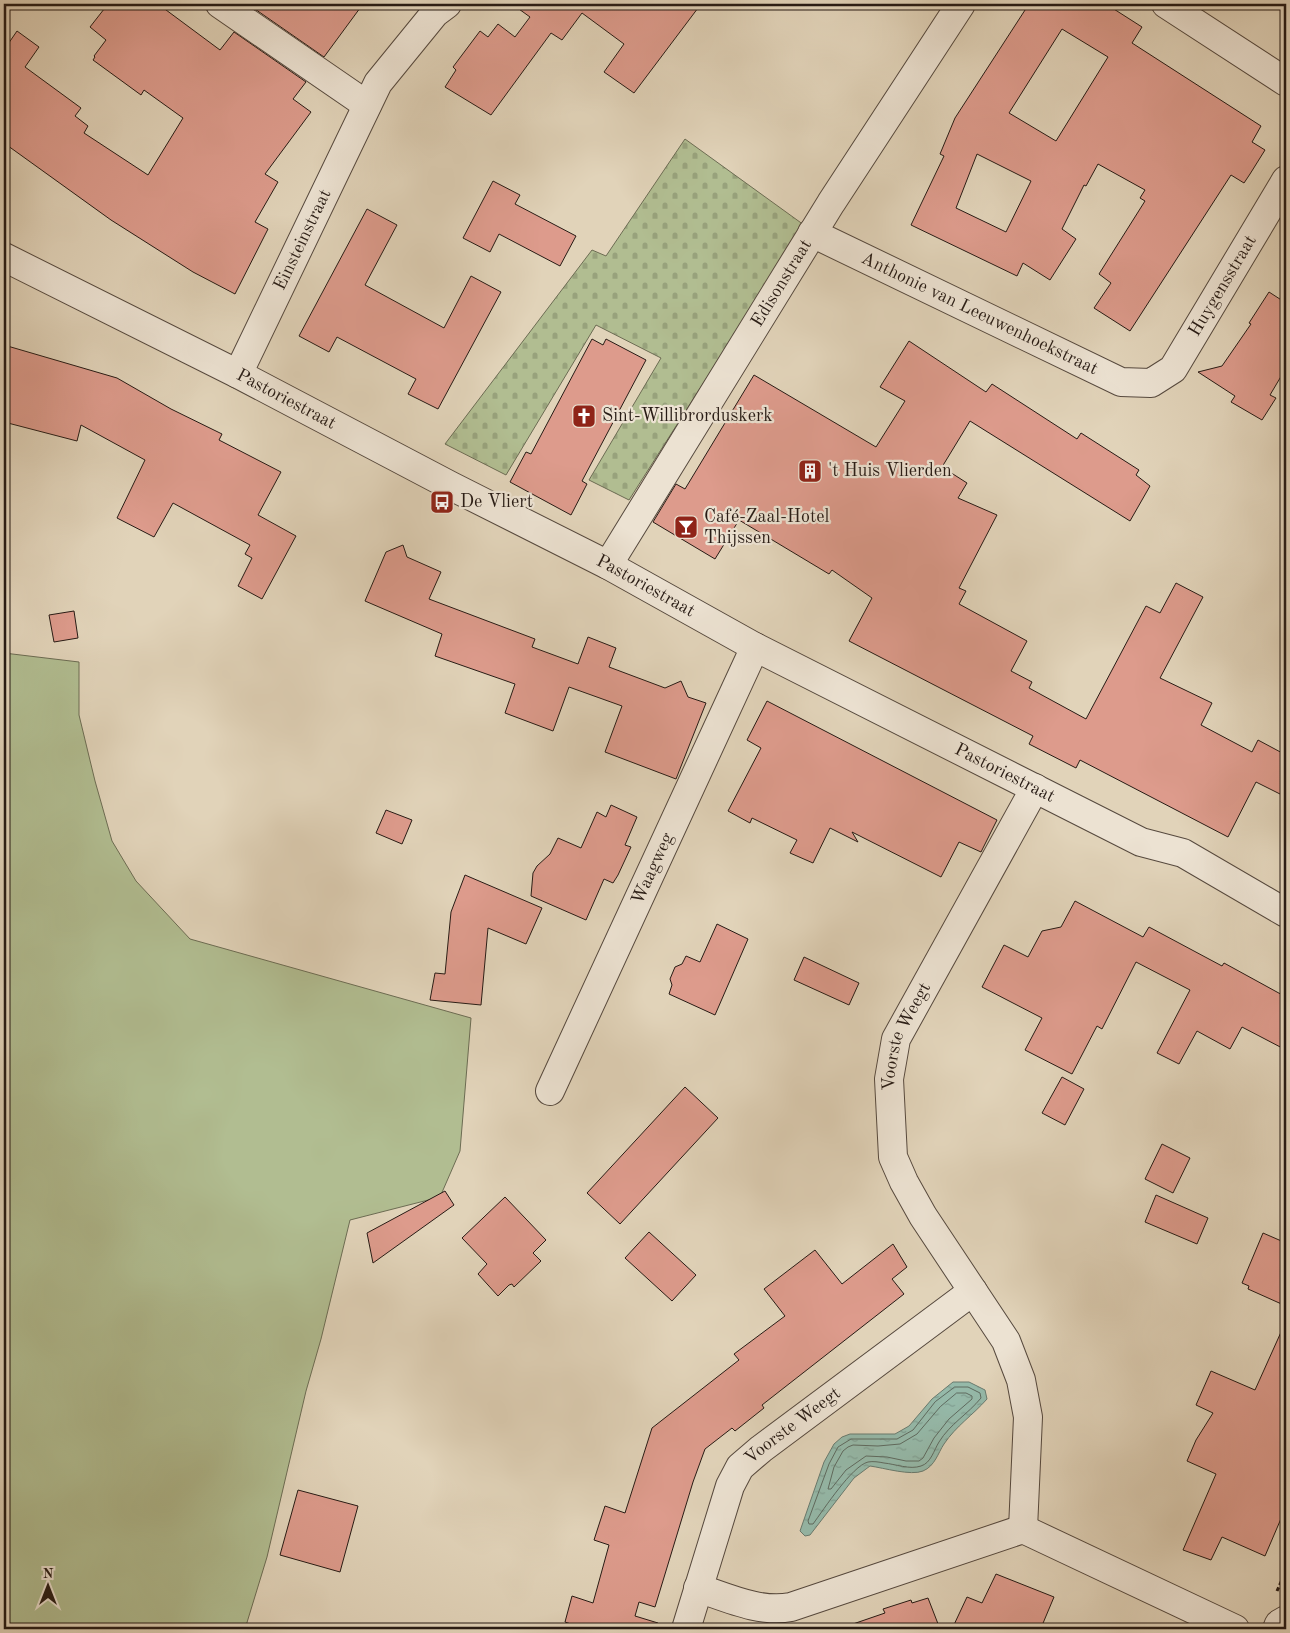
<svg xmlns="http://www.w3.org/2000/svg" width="1290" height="1633" font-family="'Old Standard TT',serif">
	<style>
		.grass { fill: #b1bd91; stroke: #6c6c53 }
		.cemetery { fill: url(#cemetery-stones); stroke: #6c6c53 }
		.water { fill: url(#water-ripples); stroke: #697a6e }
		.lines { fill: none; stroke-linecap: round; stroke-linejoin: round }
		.shore { stroke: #5e6a5f; stroke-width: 1 }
		.building { fill: #dd9b8c; stroke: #271b15; fill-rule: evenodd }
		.minor-casing { stroke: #56493e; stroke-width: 30 }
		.path { stroke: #271b15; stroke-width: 3; stroke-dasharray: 4 2.5; stroke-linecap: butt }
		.minor { stroke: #ece2d2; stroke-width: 28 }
		.labels { text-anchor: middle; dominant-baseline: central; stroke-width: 4.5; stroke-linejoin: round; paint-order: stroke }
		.street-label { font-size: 18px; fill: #271b15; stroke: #ece2d2 }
		.poi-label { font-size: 18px; fill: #271b15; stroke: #ece2d2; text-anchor: start }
	</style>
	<defs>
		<pattern id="cemetery-stones" width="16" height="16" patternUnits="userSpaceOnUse" patternTransform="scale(1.25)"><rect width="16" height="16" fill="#b1bd91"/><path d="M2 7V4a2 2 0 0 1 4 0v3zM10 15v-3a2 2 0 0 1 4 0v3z" fill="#98a27c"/></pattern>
		<pattern id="water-ripples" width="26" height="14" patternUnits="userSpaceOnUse" patternTransform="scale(1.25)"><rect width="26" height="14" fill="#95b9a9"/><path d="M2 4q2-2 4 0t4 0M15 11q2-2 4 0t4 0" fill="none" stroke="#809e91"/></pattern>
	</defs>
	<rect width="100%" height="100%" fill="#e1d3b9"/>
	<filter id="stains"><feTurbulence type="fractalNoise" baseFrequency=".004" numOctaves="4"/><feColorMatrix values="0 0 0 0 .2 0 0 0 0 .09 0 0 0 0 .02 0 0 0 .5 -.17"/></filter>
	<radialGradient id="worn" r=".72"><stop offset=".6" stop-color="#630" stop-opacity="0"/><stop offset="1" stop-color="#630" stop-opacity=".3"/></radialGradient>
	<path class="grass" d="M 4,653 L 79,662 L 79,715 L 95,781 L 112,841 L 136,881 L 190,939 L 471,1018 L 460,1151 L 440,1197 L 350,1220 L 321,1339 L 306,1391 L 267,1557 L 245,1629 L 4,1629 Z"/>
	<path class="cemetery" d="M 685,139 L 804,225 L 629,500 L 589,480 L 661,358 L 596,325 L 506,475 L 445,444 L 592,250 L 606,256 Z"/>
	<path class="water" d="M 953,1382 L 969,1382 L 985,1390 L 987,1399 C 973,1415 956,1426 944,1444 C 938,1453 935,1466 923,1471 C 911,1476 884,1468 870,1466 L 854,1478 L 810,1535 L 805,1536 L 800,1531 L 824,1462 L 834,1444 L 842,1437 L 850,1434 L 895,1434 L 909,1426 L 932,1399 Z"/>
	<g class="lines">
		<path class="shore" d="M 955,1387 L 968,1387 L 980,1393 L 981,1398 C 968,1414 950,1424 939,1442 C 934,1450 931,1463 921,1466 C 910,1470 895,1464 884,1463 C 879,1462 873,1461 868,1462 C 852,1466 824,1509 813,1524 L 809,1524 L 808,1521 L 829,1464 L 838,1447 L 851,1439 L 897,1439 L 913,1430 L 935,1402 Z
			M 957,1393 L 966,1393 L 972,1396 L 972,1399 L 949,1419 L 934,1438 L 923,1458 L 919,1461 L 906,1461 L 887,1457 L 866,1456 L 846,1470 L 831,1489 L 828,1489 L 834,1467 L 843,1451 L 848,1447 L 853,1445 L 878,1446 L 900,1444 L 917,1434 L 940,1407 Z"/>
	</g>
	<path class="building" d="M 108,4 L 158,4 L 220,50 L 234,32 L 306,82 L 293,99 L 311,112 L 265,174 L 278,182 L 255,222 L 268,229 L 235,294 L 193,272 L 111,220 L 4,143 L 4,50 L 17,31 L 39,47 L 25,67 L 81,108 L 75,116 L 88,126 L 84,133 L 148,175 L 183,118 L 144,90 L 141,95 L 93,60 L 95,57 L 94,56 L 106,40 L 90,27 Z
		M 254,4 L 363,4 L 324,57 L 252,7 Z
		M 512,4 L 701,4 L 634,93 L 604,72 L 624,44 L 582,13 L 562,40 L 551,33 L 491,115 L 445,87 L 456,70 L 453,67 L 480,31 L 488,37 L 498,24 L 515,37 L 530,17 Z
		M 1022,4 L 1106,4 L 1142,27 L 1132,43 L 1261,126 L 1252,142 L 1265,150 L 1250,174 L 1244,183 L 1231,175 L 1130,331 L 1094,308 L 1111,283 L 1099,274 L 1145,201 L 1140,198 L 1145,190 L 1098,164 L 1086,186 L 1084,185 L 1062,229 L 1076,239 L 1050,280 L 1023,263 L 1017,276 L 911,225 L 944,156 L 940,154 L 955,118 L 1027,7 ZM 1062,29 L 1108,57 L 1056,141 L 1009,113 ZM 977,154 L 1031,181 L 1006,232 L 956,208 Z
		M 493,181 L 520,195 L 515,204 L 576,236 L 560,266 L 499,234 L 490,252 L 463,238 Z
		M 367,209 L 397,225 L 365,285 L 444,328 L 471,276 L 501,292 L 438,409 L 408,394 L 416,379 L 337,337 L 329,352 L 299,336 Z
		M 1269,292 L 1286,303 L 1286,368 L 1270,395 L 1276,398 L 1262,420 L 1231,402 L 1235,396 L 1198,372 L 1222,366 L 1251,324 L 1249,323 Z
		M 592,339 L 603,345 L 606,339 L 646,360 L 582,481 L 587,484 L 571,515 L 510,482 L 526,452 L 531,454 Z
		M 909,341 L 986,392 L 992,384 L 1077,439 L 1081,433 L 1139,470 L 1136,475 L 1150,486 L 1130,521 L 970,421 L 942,467 L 967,483 L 958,498 L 997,515 L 959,588 L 966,591 L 959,604 L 1027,641 L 1011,671 L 1032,682 L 1029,688 L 1086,719 L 1146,606 L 1160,613 L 1176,583 L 1203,597 L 1160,678 L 1212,703 L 1201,725 L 1252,752 L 1258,740 L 1286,755 L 1286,797 L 1256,782 L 1228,837 L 1080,760 L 1076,768 L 1029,744 L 1033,736 L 849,641 L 872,598 L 832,570 L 829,574 L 739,520 L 715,559 L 653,522 L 676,484 L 685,489 L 754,375 L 876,447 L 905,401 L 880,387 Z
		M 4,345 L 117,378 L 171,409 L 222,434 L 219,440 L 281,472 L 258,515 L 296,536 L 262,599 L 238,586 L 252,558 L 245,554 L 250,545 L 173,503 L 154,537 L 117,518 L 145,460 L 81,425 L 77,441 L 4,422 Z
		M 403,545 L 407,557 L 441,572 L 429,599 L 535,639 L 532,647 L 578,664 L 588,637 L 616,648 L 609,667 L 665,688 L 681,681 L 688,697 L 706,703 L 676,779 L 605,752 L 622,706 L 569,687 L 553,731 L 505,713 L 515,684 L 435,656 L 442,634 L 365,601 L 386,552 Z
		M 74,611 L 78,638 L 54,642 L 49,615 Z
		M 767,701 L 997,820 L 981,852 L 959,842 L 941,877 L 852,832 L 858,842 L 830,828 L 813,863 L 790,853 L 797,840 L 752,818 L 750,823 L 728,811 L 761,748 L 747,740 Z
		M 611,805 L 637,817 L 625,845 L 631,847 L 618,875 L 613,883 L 604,879 L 586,920 L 531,896 L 533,873 L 537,866 L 550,854 L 558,838 L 581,848 L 597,812 L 606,817 Z
		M 386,810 L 412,820 L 402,844 L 376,833 Z
		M 465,875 L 542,908 L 526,944 L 488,928 L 481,1005 L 430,1000 L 435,973 L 445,974 L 451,912 Z
		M 1075,901 L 1143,937 L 1149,927 L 1222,966 L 1224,963 L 1286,997 L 1286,1050 L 1242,1027 L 1230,1049 L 1197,1031 L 1179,1064 L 1157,1053 L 1190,990 L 1136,962 L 1102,1029 L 1097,1026 L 1072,1074 L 1025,1050 L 1042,1018 L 982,987 L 1004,945 L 1028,957 L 1042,931 L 1061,927 Z
		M 717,924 L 748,939 L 715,1015 L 669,994 L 672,985 L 670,979 L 675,967 L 682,964 L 686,956 L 700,962 Z
		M 804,957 L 859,983 L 849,1005 L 794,980 Z
		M 1062,1077 L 1084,1089 L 1065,1125 L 1042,1113 Z
		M 685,1087 L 718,1118 L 620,1224 L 587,1193 Z
		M 1162,1144 L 1190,1158 L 1173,1193 L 1145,1179 Z
		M 445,1191 L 454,1205 L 373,1263 L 367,1233 Z
		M 1156,1195 L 1208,1218 L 1197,1244 L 1145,1222 Z
		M 505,1197 L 546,1240 L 533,1253 L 541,1261 L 514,1287 L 512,1284 L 509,1285 L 498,1296 L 478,1274 L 487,1264 L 462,1238 Z
		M 649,1232 L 696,1275 L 672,1301 L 625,1258 Z
		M 1263,1233 L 1286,1243 L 1286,1306 L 1248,1289 L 1249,1286 L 1242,1283 Z
		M 893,1244 L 907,1267 L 892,1279 L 904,1294 L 762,1405 L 764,1408 L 735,1431 L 732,1428 L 705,1449 L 693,1482 L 655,1607 L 639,1602 L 635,1616 L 658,1623 L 657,1629 L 586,1629 L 565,1622 L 572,1596 L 593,1603 L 609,1545 L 594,1540 L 605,1506 L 625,1513 L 652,1428 L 739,1360 L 734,1354 L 785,1316 L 764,1289 L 815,1250 L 842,1284 Z
		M 1286,1321 L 1286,1507 L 1265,1556 L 1222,1537 L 1211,1560 L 1183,1550 L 1216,1474 L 1187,1461 L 1196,1440 L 1213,1413 L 1196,1405 L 1211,1371 L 1255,1390 Z
		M 298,1490 L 358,1506 L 340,1572 L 280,1555 Z
		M 996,1574 L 1054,1597 L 1041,1628 L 1043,1629 L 952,1629 L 967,1597 L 982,1603 Z
		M 928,1598 L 940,1629 L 850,1629 L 850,1625 L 885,1613 L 883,1609 L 911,1600 L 912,1603 Z"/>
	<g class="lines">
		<g class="minor-casing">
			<g id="minor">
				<path d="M 220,4 L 367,105"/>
				<path d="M 1166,4 L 1286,82"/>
				<path id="s1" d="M 812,233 L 1121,382 L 1151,383 L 1173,369 L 1286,180"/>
				<path id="s2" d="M 4,257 L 238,374 L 451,486 L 608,565 L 755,647 L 1141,842 L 1183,853 L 1286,913"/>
				<path id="s3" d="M 238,374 L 378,83 L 435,13 L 447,4"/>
				<path id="s4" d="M 608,565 L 831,203 L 961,4"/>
				<path id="s5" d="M 550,1091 L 755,647"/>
				<path id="s6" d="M 1023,1529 L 1028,1417 L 1021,1380 L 1006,1341 L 923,1216 L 904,1182 L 893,1157 L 889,1079 L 896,1039 L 1035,788"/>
				<path d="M 698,1588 C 728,1598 760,1613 791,1607 L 1023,1529 L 1235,1629"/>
				<path id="s7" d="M 686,1629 L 730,1486 L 740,1467 L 761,1449 L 973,1291"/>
				<path d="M 1277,1629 L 1279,1624 L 1286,1620"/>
			</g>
		</g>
		<path class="path" d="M 1277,1591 L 1286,1571"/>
		<use href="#minor" class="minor"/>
	</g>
	<defs>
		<g id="church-square" transform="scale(1.25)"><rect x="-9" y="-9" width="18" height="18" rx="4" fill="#8f2418" stroke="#ece2d2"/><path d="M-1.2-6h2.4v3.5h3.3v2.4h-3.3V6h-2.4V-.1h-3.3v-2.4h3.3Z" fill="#fff"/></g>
		<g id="building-square" transform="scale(1.25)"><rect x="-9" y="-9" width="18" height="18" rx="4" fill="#8f2418" stroke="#ece2d2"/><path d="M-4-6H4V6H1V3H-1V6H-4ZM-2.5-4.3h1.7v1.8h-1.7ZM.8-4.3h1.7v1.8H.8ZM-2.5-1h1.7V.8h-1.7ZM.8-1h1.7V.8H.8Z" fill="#fff"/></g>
		<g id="bus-square" transform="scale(1.25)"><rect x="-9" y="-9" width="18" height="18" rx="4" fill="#8f2418" stroke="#ece2d2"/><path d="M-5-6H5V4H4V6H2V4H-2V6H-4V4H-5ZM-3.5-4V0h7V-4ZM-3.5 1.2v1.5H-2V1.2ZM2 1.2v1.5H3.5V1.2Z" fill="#fff"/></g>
		<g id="bar-square" transform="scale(1.25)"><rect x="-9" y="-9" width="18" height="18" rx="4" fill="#8f2418" stroke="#ece2d2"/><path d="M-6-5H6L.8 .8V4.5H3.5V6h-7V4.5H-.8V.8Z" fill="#fff"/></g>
	</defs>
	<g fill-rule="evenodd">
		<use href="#church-square" x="584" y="416"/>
		<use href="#building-square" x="810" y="471"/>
		<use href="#bus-square" x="442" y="502"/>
		<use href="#bar-square" x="686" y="527"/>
	</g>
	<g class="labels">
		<g class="street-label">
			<text stroke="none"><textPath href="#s3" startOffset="149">Einsteinstraat</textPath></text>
			<text stroke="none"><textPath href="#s4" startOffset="331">Edisonstraat</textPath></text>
			<text stroke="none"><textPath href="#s1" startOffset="496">Huygensstraat</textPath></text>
			<text stroke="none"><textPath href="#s1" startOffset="186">Anthonie van Leeuwenhoekstraat</textPath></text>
			<text stroke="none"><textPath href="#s2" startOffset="316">Pastoriestraat</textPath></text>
			<text stroke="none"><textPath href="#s2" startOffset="721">Pastoriestraat</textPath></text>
			<text stroke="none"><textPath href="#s2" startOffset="1126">Pastoriestraat</textPath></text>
			<text stroke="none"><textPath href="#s5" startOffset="245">Waagweg</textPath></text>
			<text stroke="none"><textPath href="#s6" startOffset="532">Voorste Weegt</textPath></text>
			<text stroke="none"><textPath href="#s7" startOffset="238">Voorste Weegt</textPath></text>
		</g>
		<g class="poi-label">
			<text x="602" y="416">Sint-Willibrorduskerk</text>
			<text x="828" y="471">'t Huis Vlierden</text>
			<text x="460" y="502">De Vliert</text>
			<text x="704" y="517">Café-Zaal-Hotel<tspan x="704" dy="21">Thijssen</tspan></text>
		</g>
	</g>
	<rect width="1290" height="1633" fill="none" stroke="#e1d3b9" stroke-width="20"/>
	<rect x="5" y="5" width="1280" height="1623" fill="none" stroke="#271b15" stroke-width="2.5"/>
	<rect x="10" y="10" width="1270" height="1613" fill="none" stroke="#271b15"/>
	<g transform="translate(48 1586)" stroke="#ece2d2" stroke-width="4" paint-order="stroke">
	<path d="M0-4L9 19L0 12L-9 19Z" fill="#271b15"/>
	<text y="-8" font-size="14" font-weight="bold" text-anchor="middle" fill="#271b15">N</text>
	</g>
	<rect width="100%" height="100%" filter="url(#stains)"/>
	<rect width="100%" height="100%" fill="url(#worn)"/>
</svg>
